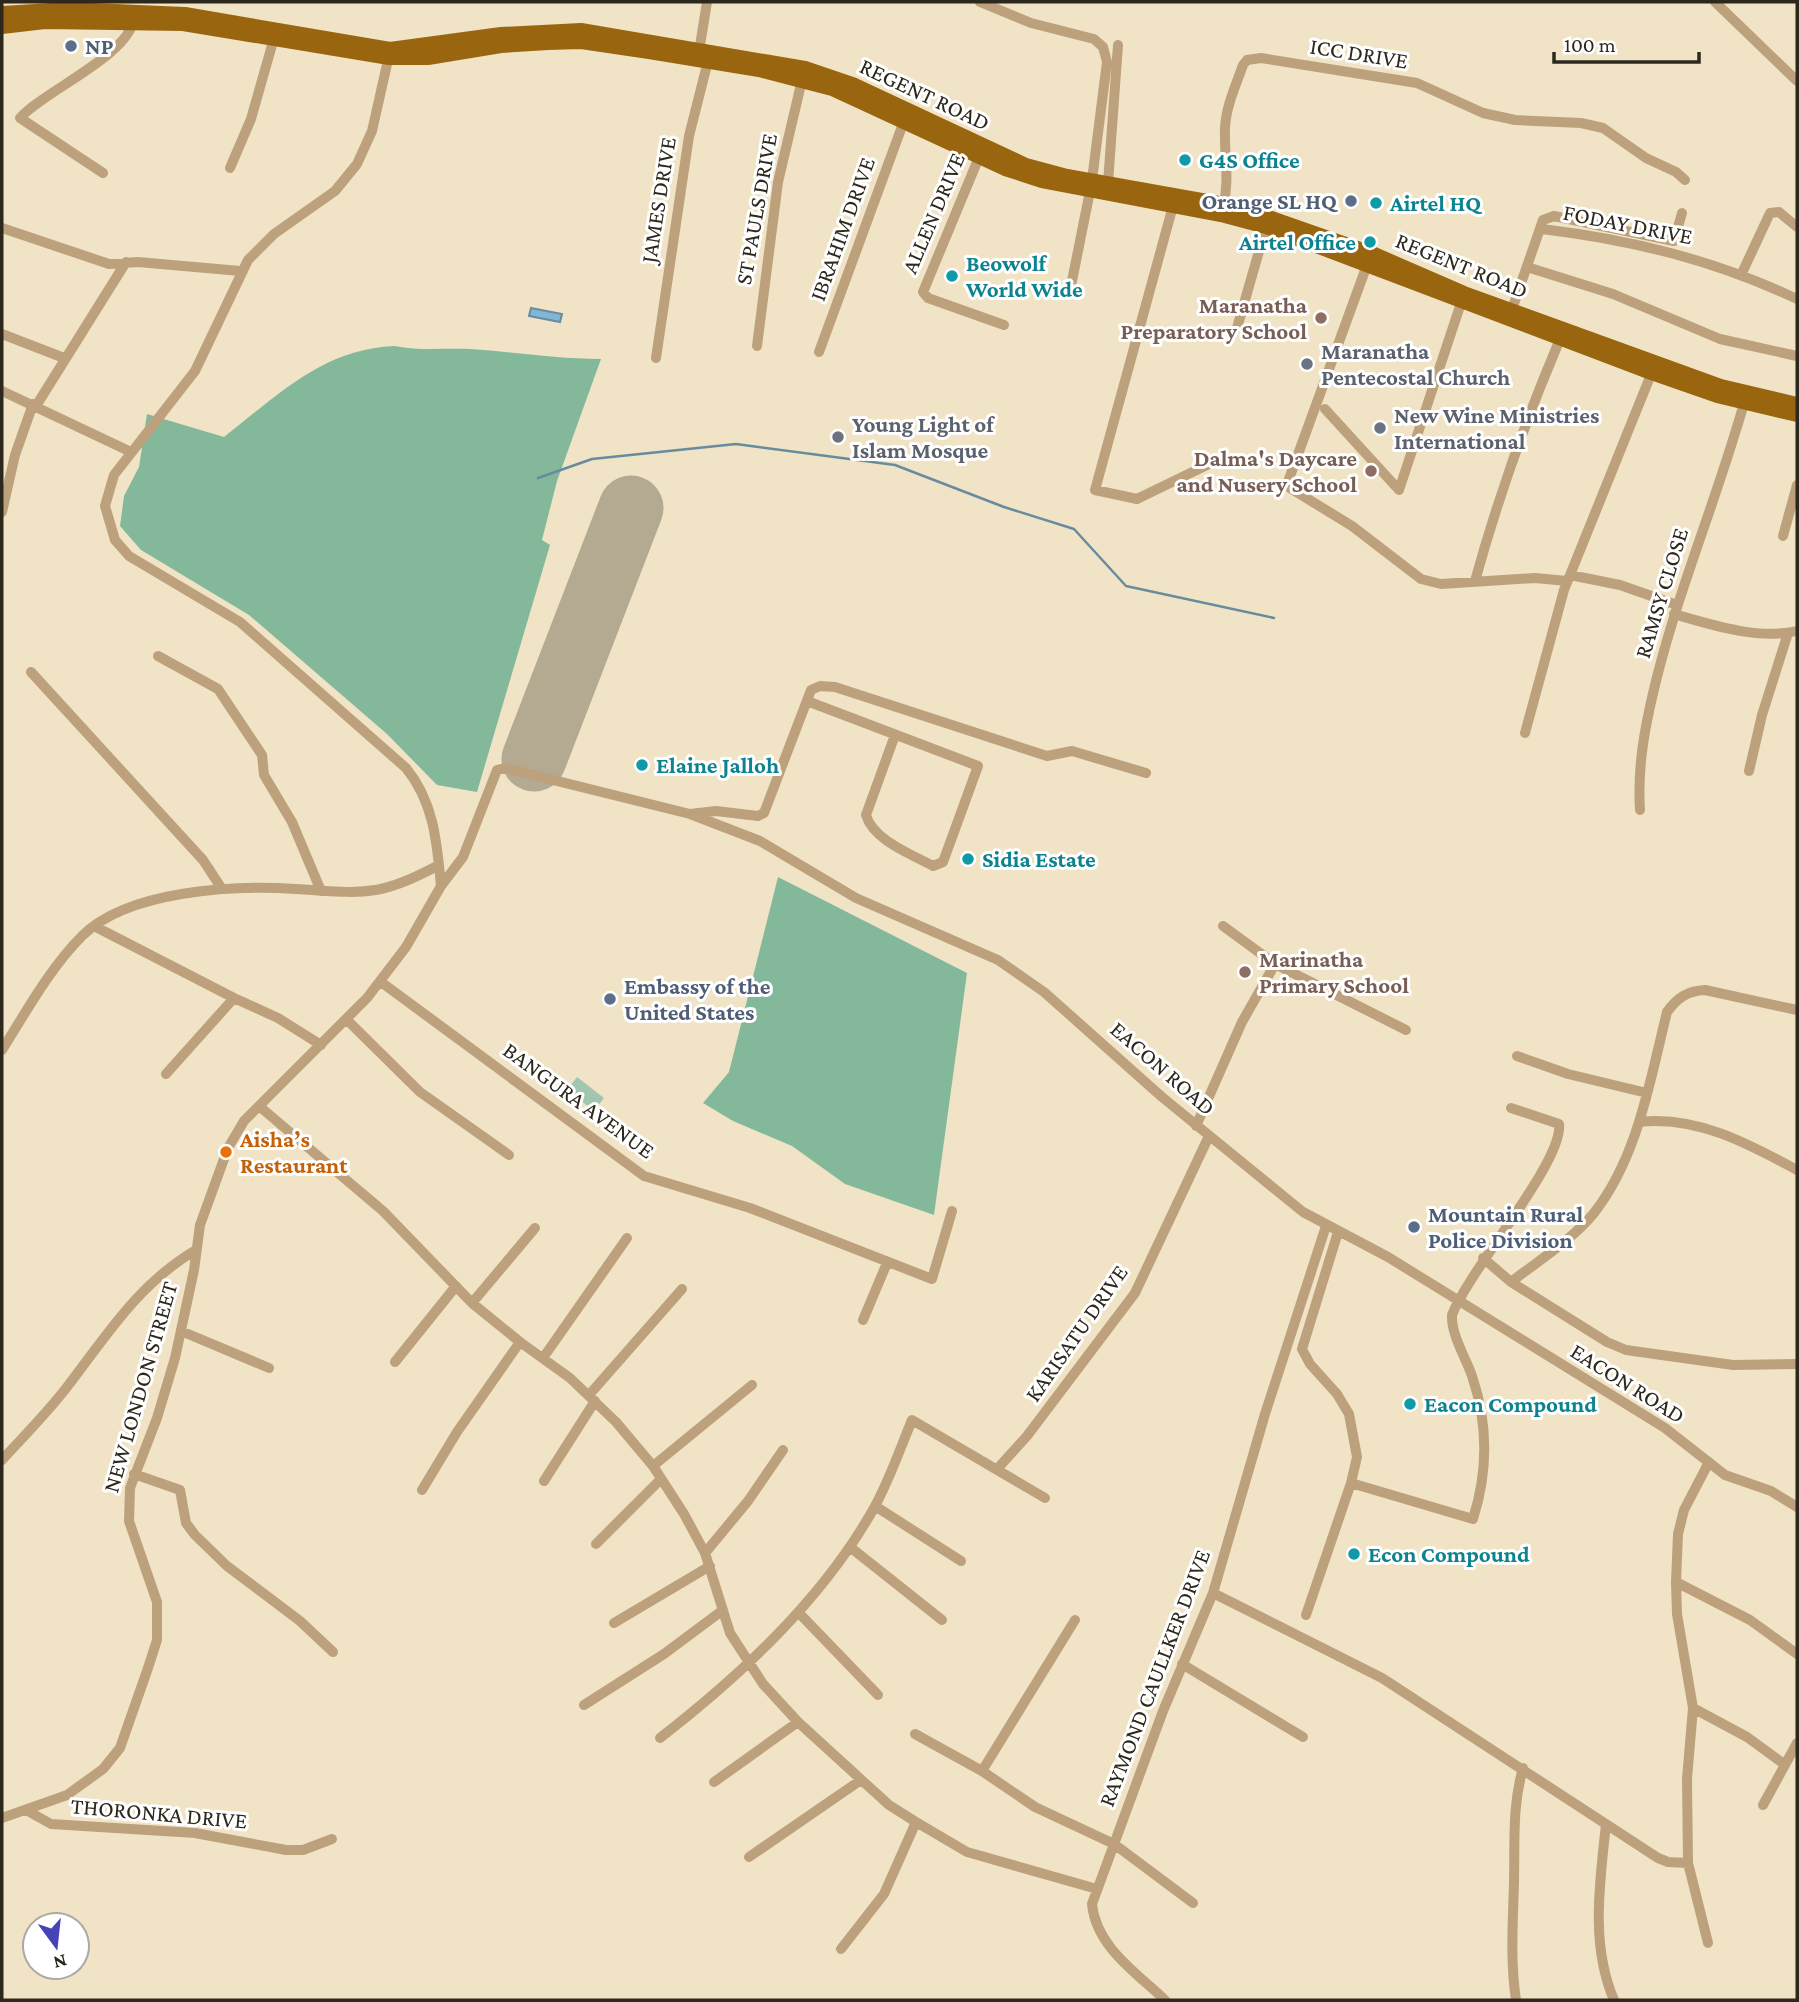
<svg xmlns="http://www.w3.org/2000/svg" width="1799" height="2002" font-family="'Crimson Pro',serif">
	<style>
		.green { fill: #a2c5b0 }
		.forest { fill: #83b99a }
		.water { fill: #82b6d7; stroke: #688b9f; stroke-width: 2 }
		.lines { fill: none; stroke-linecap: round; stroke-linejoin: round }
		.stream { stroke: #688b9f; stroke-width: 2.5 }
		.runway { stroke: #b4a991; stroke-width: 65 }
		.minor { stroke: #bda17d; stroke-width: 10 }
		.major { stroke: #99660f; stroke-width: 14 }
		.service-dot { fill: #5c6f8a; stroke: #fff; stroke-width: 2.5 }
		.culture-dot { fill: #0f9aa8; stroke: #fff; stroke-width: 2.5 }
		.education-dot { fill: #8d6e63; stroke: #fff; stroke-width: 2.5 }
		.worship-dot { fill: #6b7280; stroke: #fff; stroke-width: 2.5 }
		.food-dot { fill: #e8710a; stroke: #fff; stroke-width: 2.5 }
		.labels { text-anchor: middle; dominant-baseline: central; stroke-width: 6; stroke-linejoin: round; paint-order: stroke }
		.service-label { font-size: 23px; font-weight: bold; fill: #4e5e75; stroke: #fff; text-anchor: start }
		.street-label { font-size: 23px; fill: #2d281d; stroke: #fff }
		.culture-label { font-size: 23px; font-weight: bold; fill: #0d838f; stroke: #fff; text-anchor: start }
		.education-label { font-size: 23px; font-weight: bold; fill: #785e54; stroke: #fff; text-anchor: end }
		.worship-label { font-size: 23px; font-weight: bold; fill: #5b616d; stroke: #fff; text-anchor: start }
		.food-label { font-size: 23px; font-weight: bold; fill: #c56008; stroke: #fff; text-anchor: start }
	</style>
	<rect width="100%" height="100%" fill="#f1e4c6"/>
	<path class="green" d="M 577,1077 L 604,1098 L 594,1111 L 567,1090 Z"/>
	<path class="forest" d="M 394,346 C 421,351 444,348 470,349 C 514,352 557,359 601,359 L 557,481 L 542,540 L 550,545 L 477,792 L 437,785 L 387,734 L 249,615 L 141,550 L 120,526 L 124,496 L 139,467 L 147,414 L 224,437 C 278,395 323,349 394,346 Z
		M 778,877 L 967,973 L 934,1215 L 845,1184 L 792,1146 L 733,1121 L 703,1103 L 729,1072 Z"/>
	<path class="water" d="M 531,308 L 562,314 L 560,322 L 529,316 Z"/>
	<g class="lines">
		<path class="stream" d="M 538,478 L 592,459 L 736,444 L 895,465 L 1004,507 L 1074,529 L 1126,586 L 1274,618"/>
		<path class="runway" d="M 534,759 L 631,508"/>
		<path class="minor" d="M 980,2 L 1031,23 L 1094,39 L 1103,47 L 1107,62 L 1092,180
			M 1715,2 L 1797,81
			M 390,51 L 372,131 L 357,164 L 335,191 L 274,234 L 248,260 L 195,371 L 114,475 L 105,506 L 115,540 L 129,556 L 240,622 L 406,768 C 434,802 437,843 441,886
			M 698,58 L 707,2
			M 982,150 L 923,292 L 928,298 L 1004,325
			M 230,168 L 251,119 L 274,38
			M 103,173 L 20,118 C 44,91 130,55 134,18
			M 1108,183 L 1118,45
			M 1173,206 L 1095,490 L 1137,499 L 1209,464
			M 1223,209 C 1230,177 1224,158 1225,128 C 1226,106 1236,85 1243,65 L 1247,60 L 1261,58 L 1417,83 L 1483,113 L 1515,120 L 1581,123 L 1603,128 L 1646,158 L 1676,172 L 1685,180
			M 2,228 L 109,264 L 138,262 L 240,271
			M 1542,229 C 1633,240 1714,260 1797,299
			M 1367,265 L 1289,479 L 1290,488 L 1352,526 L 1421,579 L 1441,584 L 1535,578 L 1567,581
			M 1527,267 L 1613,294 L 1720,339 L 1797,356
			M 1742,273 L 1770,213 L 1779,212 L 1797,227
			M 1070,291 L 1090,191
			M 1510,315 L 1543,220 L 1554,216 L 1674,241 L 1682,213
			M 1237,328 L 1266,227
			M 2,334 L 64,358
			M 757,346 L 778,182 L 802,80
			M 819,352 L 904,121
			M 656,358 L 689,136 L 709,57
			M 2,391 L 131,452
			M 36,406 L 126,262
			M 1325,409 L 1399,490 L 1461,303
			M 2,512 L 15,455 L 33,404
			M 1783,536 L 1797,485
			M 1570,575 L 1620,585 L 1677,605
			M 1475,581 C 1498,498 1526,419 1560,339
			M 1674,614 C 1712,625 1758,640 1797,631
			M 158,656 L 218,689 L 262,755 L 264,775 L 292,822 L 321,891
			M 31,672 L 203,860 L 222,889
			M 807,701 L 978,766 L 943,862 L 933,866 C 911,854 873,840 866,815 L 895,735
			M 1525,733 L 1564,590 L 1654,367
			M 1749,771 L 1762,715 L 1788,633
			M 1640,810 C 1637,764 1646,721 1657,677 C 1681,582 1720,491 1746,396
			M 690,814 L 716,811 L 758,816 L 764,813 L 811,690 L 820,686 L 835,687 L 1047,756 L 1072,751 L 1146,773
			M 94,926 L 234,998
			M 1223,926 L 1275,964 L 1406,1030
			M 381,982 L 644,1176 L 750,1208 L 932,1279 L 952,1211
			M 346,1019 L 420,1092 L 509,1155
			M 2,1050 C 26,1012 50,968 82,936 C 128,890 234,885 296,889 C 363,893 378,898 439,865
			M 1517,1056 L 1568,1074 L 1647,1093
			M 166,1074 L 234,998 L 278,1018 L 321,1045
			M 259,1106 L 383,1211 L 472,1303 L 520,1342 L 570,1378 L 616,1422 L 653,1466 L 684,1514 L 705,1553 L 730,1633 L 763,1684 L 798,1722 L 889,1805 L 916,1822 L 884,1894 L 841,1949
			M 1639,1122 C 1696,1115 1749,1144 1797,1170
			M 1196,1126 L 1242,1022 L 1275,964
			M 1483,1258 L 1511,1282 L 1607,1342 L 1626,1350 L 1733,1365 L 1797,1364
			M 1511,1282 C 1538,1261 1572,1240 1594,1213 C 1638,1157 1650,1080 1667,1012 C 1677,998 1687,991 1705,990 L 1797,1010
			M 472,1303 L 535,1228
			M 863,1320 L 887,1263
			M 181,1331 L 269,1368
			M 543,1358 L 627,1238
			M 395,1362 L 456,1286
			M 589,1395 L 682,1289
			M 2,1460 C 24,1436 47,1413 67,1387 C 107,1335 138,1284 196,1250
			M 653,1466 L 752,1385
			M 998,1468 L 1027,1436 L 1135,1293 L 1209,1136
			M 134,1474 L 180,1490 L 186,1523 L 195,1535 L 227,1566 L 300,1621 L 333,1652
			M 544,1481 L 595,1401
			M 1351,1483 L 1473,1519 C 1488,1472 1488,1423 1472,1376 C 1466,1358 1451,1335 1452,1315 C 1469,1270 1564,1161 1559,1124 L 1511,1108
			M 422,1490 L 457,1432 L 520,1342
			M 875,1506 L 961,1561
			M 596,1544 L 661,1479
			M 850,1547 L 942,1620
			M 705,1553 L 748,1501 L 783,1450
			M 1676,1582 L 1750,1620 L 1797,1654
			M 1213,1593 L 1382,1678 L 1658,1858 L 1668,1862 L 1688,1863
			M 798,1612 L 878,1695
			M 1306,1615 L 1351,1483 L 1357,1457 L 1349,1414 L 1337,1394 L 1310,1364 L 1302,1349 L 1338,1232
			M 614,1623 L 710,1566
			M 1182,1664 L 1303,1737
			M 584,1705 L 664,1654 L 723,1610
			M 1693,1708 L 1747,1737 L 1784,1764
			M 915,1734 L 982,1771 L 1035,1807 L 1114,1844 L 1193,1903
			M 660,1738 C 741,1675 823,1599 874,1508 C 889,1481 900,1449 912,1420 L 1045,1498
			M 982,1771 L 1075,1620
			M 714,1782 L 798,1722
			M 1763,1805 L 1797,1743
			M 26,1810 L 51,1824 L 195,1833 L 286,1850 L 303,1850 L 332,1839
			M 2,1818 L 67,1795 L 103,1769 L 120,1748 L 148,1668 L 157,1640 L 157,1602 L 129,1521 L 130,1488 L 157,1418 L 175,1358 L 194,1270 L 200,1225 L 228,1148 L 244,1121 L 367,998 L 406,947 L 441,886 L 463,857 L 497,770 L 505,768 L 690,814 L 760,841 L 856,898 L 998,960 L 1044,992 L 1162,1097 L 1303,1212 L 1388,1257 L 1665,1428 L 1725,1475 L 1771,1491 L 1797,1507
			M 916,1822 L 967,1852 L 1097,1889
			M 1606,1824 C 1600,1882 1590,1944 1614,2000
			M 749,1857 L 861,1780
			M 1708,1943 L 1688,1863 L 1687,1779 L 1693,1708 L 1677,1614 L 1676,1582 L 1678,1534 L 1684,1510 L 1709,1462
			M 1165,2000 C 1137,1973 1096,1947 1092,1904 L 1163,1711 L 1213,1593 L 1265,1414 L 1326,1226
			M 1516,2000 C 1510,1960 1513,1922 1514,1881 C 1515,1841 1512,1807 1523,1768"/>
		<path class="major" d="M 2,13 L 68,9 L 185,14 L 390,49 L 501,34 L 581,30 L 805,68 L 855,85 L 1026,165 L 1067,176 L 1224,204 L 1269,217 L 1372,253 L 1464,293 L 1721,386 L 1797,404
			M 2,27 L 45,22 L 183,24 L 389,58 L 428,58 L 501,46 L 548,43 L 581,42 L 649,52 L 759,70 L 832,89 L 1005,169 L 1042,181 L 1221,215 L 1266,227 L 1651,373 L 1717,396 L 1797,415"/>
	</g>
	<g class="service-dot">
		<circle cx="71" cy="46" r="7"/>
		<circle cx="1351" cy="201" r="7"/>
		<circle cx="610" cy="999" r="7"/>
		<circle cx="1414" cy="1227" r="7"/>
	</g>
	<g class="culture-dot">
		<circle cx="1185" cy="160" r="7"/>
		<circle cx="1376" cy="203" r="7"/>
		<circle cx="1370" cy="242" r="7"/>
		<circle cx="952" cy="276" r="7"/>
		<circle cx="642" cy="765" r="7"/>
		<circle cx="968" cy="859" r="7"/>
		<circle cx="1410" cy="1404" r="7"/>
		<circle cx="1354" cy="1554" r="7"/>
	</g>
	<g class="education-dot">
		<circle cx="1321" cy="318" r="7"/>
		<circle cx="1371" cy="471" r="7"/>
		<circle cx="1245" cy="972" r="7"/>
	</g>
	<g class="worship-dot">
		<circle cx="1307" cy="364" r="7"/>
		<circle cx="1380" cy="428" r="7"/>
		<circle cx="838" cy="437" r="7"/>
	</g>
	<circle class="food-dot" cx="226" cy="1152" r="7"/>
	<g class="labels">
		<g class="service-label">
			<text x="85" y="46">NP</text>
			<text x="1337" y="201" text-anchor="end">Orange SL HQ</text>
			<text x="624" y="986">Embassy of the<tspan x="624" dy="26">United States</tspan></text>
			<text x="1428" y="1214">Mountain Rural<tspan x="1428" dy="26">Police Division</tspan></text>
		</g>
		<g class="street-label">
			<text transform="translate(1359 53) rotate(9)">ICC DRIVE</text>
			<text transform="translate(925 94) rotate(25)">REGENT ROAD</text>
			<text transform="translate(658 200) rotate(-81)">JAMES DRIVE</text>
			<text transform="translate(756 209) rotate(-80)">ST PAULS DRIVE</text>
			<text transform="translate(933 213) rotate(-67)">ALLEN DRIVE</text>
			<text transform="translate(1628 224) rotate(11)">FODAY DRIVE</text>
			<text transform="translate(842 229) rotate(-70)">IBRAHIM DRIVE</text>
			<text transform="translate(1462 265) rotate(22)">REGENT ROAD</text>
			<text transform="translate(1661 593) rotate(-73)">RAMSY CLOSE</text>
			<text transform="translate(1163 1068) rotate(41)">EACON ROAD</text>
			<text transform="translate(579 1100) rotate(36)">BANGURA AVENUE</text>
			<text transform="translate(1076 1333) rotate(-55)">KARISATU DRIVE</text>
			<text transform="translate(1628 1383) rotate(32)">EACON ROAD</text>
			<text transform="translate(140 1387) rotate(-74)">NEW LONDON STREET</text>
			<text transform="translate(1154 1678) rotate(-69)">RAYMOND CAULLKER DRIVE</text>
			<text transform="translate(159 1813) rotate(5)">THORONKA DRIVE</text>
		</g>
		<g class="culture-label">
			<text x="1199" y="160">G4S Office</text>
			<text x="1390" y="203">Airtel HQ</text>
			<text x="1356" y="242" text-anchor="end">Airtel Office</text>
			<text x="966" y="263">Beowolf<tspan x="966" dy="26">World Wide</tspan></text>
			<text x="656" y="765">Elaine Jalloh</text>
			<text x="982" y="859">Sidia Estate</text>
			<text x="1424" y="1404">Eacon Compound</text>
			<text x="1368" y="1554">Econ Compound</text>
		</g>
		<g class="education-label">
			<text x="1307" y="305">Maranatha<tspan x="1307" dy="26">Preparatory School</tspan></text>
			<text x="1357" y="458">Dalma's Daycare<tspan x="1357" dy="26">and Nusery School</tspan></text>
			<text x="1259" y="959" text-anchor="start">Marinatha<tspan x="1259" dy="26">Primary School</tspan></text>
		</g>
		<g class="worship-label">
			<text x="1321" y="351">Maranatha<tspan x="1321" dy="26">Pentecostal Church</tspan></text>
			<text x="1394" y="415">New Wine Ministries<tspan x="1394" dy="26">International</tspan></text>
			<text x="852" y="424">Young Light of<tspan x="852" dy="26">Islam Mosque</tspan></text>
		</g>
		<g class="food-label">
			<text x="240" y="1139">Aisha’s<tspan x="240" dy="26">Restaurant</tspan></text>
		</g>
	</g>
	<rect width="1799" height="2002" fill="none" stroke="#2d281d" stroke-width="7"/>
	<g transform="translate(56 1946) rotate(165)"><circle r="33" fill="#ffffff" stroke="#aba9a5" stroke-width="2"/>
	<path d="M0-5L12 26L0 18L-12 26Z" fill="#4443b8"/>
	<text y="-10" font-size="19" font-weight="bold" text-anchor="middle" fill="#2d281d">N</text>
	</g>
	<path d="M1554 52v10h145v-10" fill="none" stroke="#2d281d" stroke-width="3.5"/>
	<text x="1564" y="52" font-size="21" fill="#2d281d" stroke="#ffffff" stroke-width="5" paint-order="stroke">100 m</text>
</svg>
